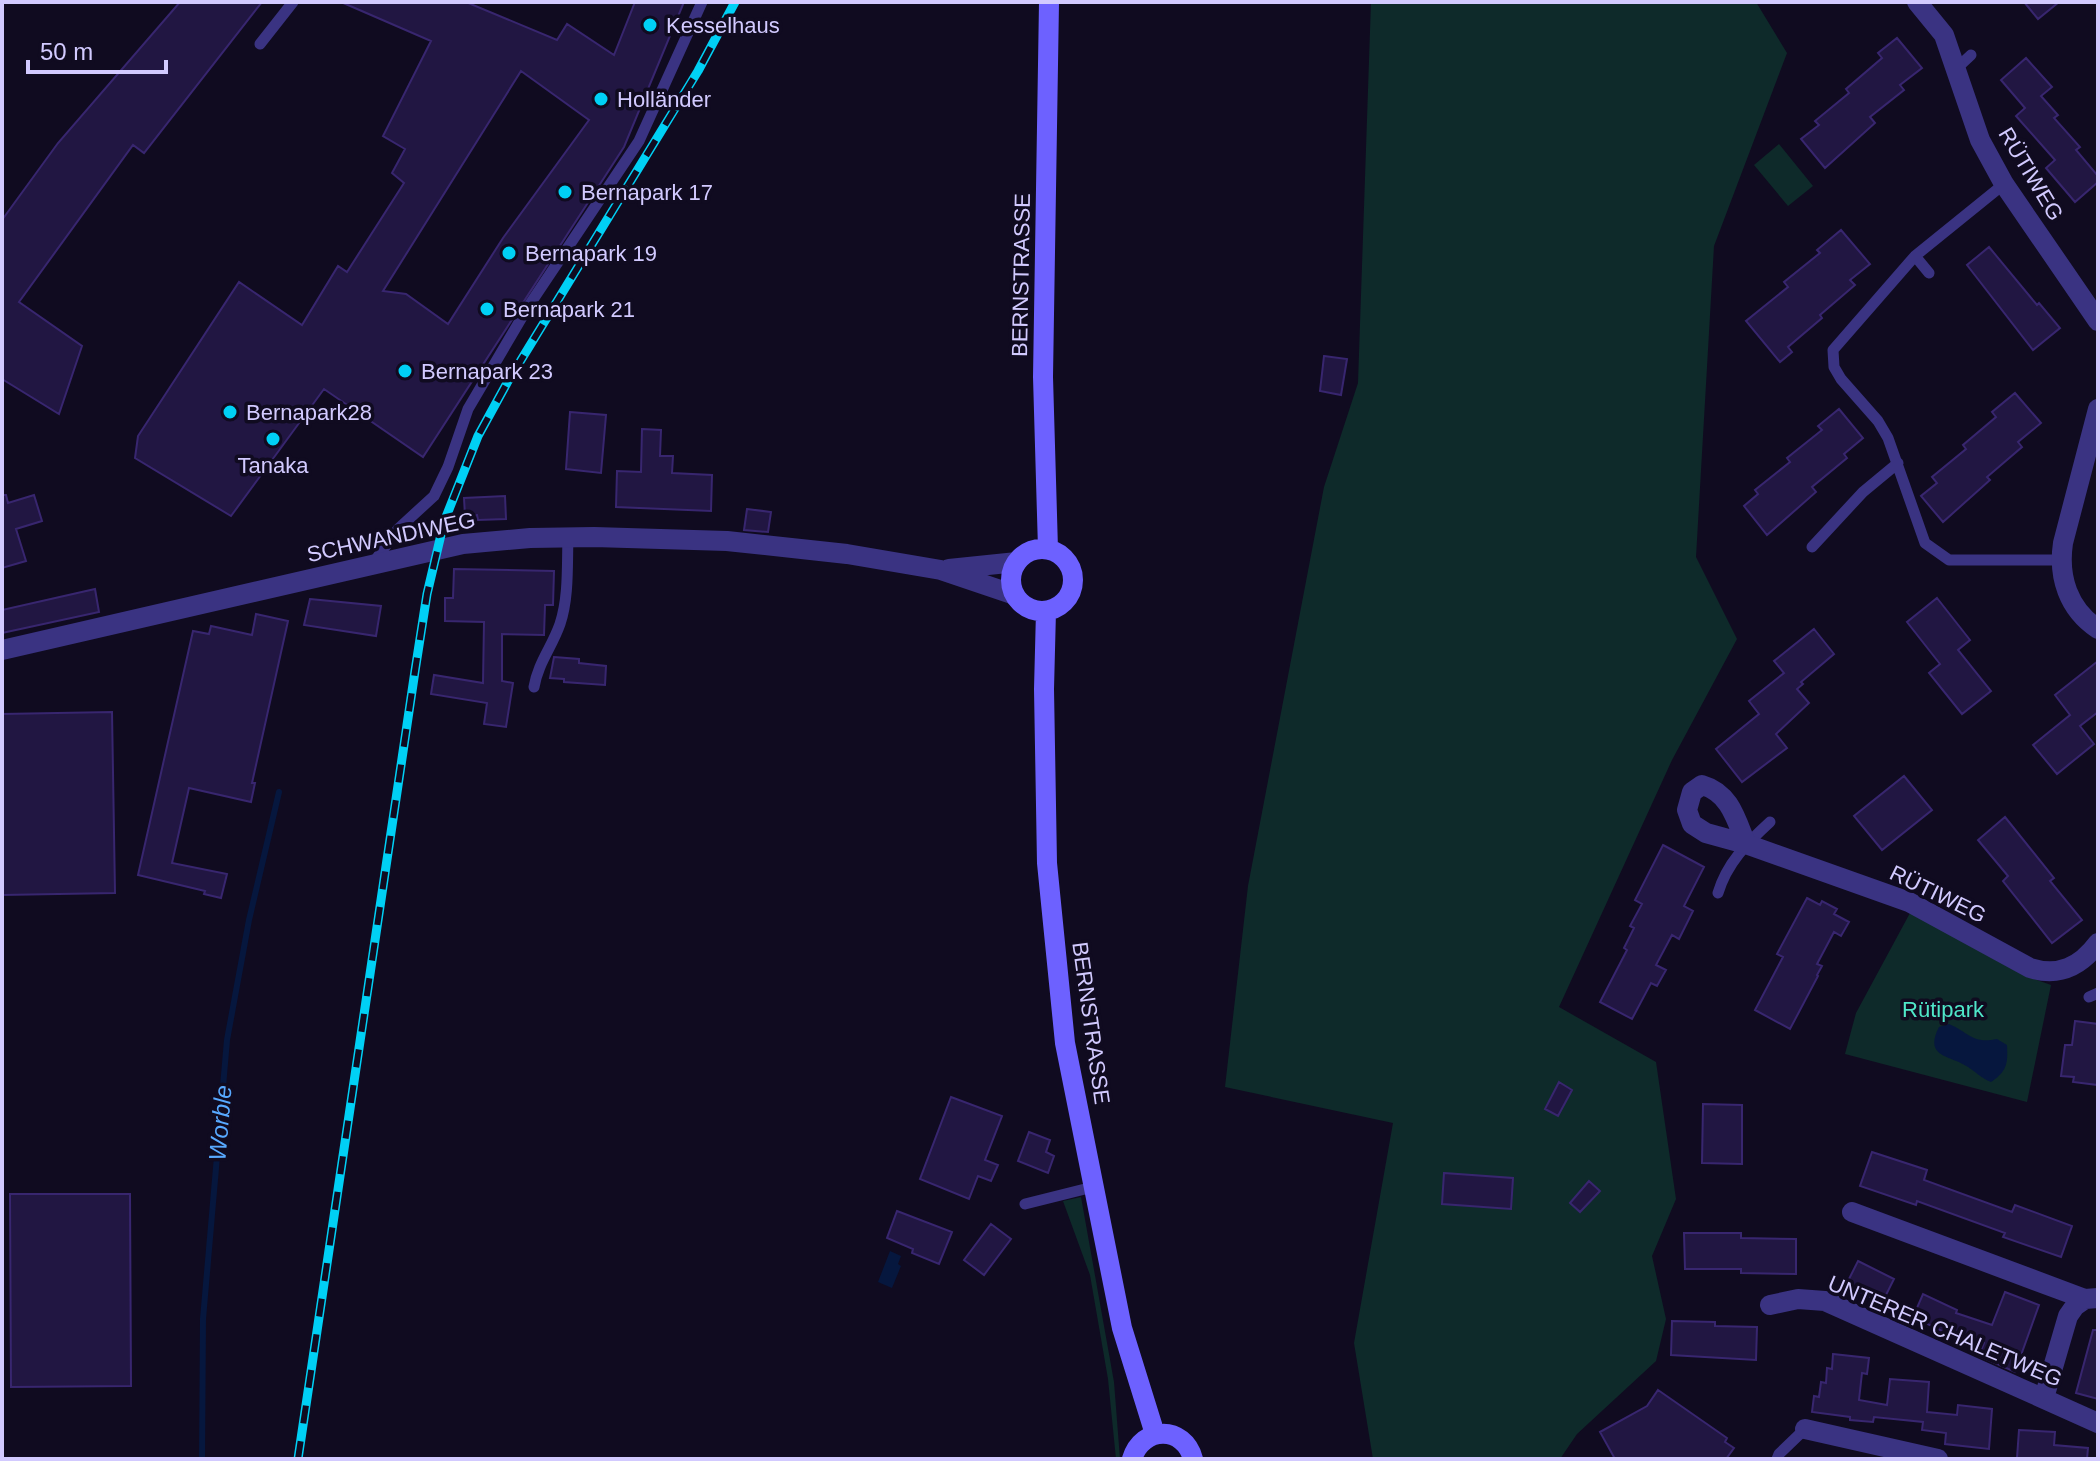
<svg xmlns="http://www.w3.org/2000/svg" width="2100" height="1461" font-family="Arial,sans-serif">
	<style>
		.green { fill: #0e2a2a }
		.water { fill: #06173e }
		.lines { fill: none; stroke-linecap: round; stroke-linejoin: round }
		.stream { stroke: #06173e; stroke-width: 6 }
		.building { fill: #211642; stroke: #38266f; stroke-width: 2; fill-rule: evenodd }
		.lane { stroke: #3a3382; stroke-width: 11 }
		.street { stroke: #3a3382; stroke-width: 20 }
		.secondary { stroke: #6d61ff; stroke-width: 20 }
		.rail-casing { stroke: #00d0f5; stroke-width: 9 }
		.rail { stroke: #100b20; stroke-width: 6; stroke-dasharray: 18; stroke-linecap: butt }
		.poi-dot { fill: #00d0f5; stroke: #100b20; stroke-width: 3 }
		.labels { text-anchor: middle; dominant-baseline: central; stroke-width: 7; stroke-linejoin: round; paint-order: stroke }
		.poi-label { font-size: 22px; fill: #d2caff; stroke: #100b20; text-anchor: start }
		.street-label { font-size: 22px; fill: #d2caff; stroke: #100b20 }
		.park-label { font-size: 22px; fill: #4fe6c8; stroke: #100b20 }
		.water-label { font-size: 24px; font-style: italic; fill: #58a9ff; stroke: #100b20 }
	</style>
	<rect width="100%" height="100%" fill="#100b20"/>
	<path class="green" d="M 1371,2 L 1756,2 L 1787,53 L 1714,246 L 1696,557 L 1737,639 L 1672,760 L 1559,1007 L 1656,1062 L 1676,1199 L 1652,1256 L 1666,1319 L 1656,1361 L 1577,1434 L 1560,1459 L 1373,1459 L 1354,1343 L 1393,1123 L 1225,1087 L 1248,886 L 1324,487 L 1358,383 Z
		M 1779,144 L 1813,186 L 1788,206 L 1754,165 Z
		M 1910,913 L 2023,975 L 2051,985 L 2027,1102 L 1845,1054 L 1856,1013 Z
		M 1081,1197 L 1114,1382 L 1120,1459 L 1116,1459 L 1108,1379 L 1090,1275 L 1063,1201 Z"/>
	<path class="water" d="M 1949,1024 C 1970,1033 1972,1044 1997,1039 L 2007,1045 C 2008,1064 2007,1071 1991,1082 C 1981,1078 1977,1073 1968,1067 C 1951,1055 1923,1058 1939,1027 Z
		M 890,1251 L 901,1256 L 898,1264 L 901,1266 L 892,1288 L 878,1282 Z"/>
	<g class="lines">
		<path class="stream" d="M 202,1459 L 203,1319 L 227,1040 L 249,920 L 279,792"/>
	</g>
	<path class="building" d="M 180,2 L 262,2 L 144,153 L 133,145 L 19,302 L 82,346 L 59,414 L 2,379 L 2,220 L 58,143 Z
		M 341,2 L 466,2 L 557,40 L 567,24 L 614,55 L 635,2 L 684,2 L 624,147 L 423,457 L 324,389 L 231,516 L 135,458 L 138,436 L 239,282 L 302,325 L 338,266 L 347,272 L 404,183 L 392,173 L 405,149 L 383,136 L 431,41 ZM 521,71 L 589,120 L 503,238 L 448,324 L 406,294 L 383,291 Z
		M 2024,2 L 2059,2 L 2038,19 Z
		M 1897,38 L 1922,68 L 1900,85 L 1904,90 L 1870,117 L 1875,123 L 1825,168 L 1801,139 L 1819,125 L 1815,121 L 1849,93 L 1846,89 L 1882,58 L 1878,53 Z
		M 2026,58 L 2052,87 L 2041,96 L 2058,115 L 2054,118 L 2080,147 L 2076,150 L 2098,176 L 2098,182 L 2075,202 L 2046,168 L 2055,160 L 2016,116 L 2025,108 L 2001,80 Z
		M 1841,230 L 1870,264 L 1850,280 L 1855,285 L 1820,315 L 1822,318 L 1788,347 L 1792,352 L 1780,362 L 1746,321 L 1788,287 L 1784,282 L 1820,253 L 1817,250 Z
		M 1989,247 L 2037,305 L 2039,303 L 2060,328 L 2033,350 L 1967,265 Z
		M 1324,356 L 1347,359 L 1341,395 L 1320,391 Z
		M 2015,393 L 2041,423 L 2018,442 L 2022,447 L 1987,477 L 1990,480 L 1943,522 L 1921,496 L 1937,483 L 1932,477 L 1966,449 L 1963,445 L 1996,417 L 1992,412 Z
		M 1839,409 L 1863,438 L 1844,454 L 1847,458 L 1812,487 L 1816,492 L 1767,535 L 1744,506 L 1758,494 L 1755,490 L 1790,462 L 1787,458 L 1822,430 L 1818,426 Z
		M 570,412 L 606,415 L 601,473 L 566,469 Z
		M 642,429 L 661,430 L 660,456 L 673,456 L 672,473 L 712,475 L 711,511 L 616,507 L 617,471 L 641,472 Z
		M 2,495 L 6,495 L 8,503 L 34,495 L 42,521 L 16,529 L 26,561 L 2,568 Z
		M 505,496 L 506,519 L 478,520 L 477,515 L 465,516 L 464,498 Z
		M 747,509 L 771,512 L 768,532 L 744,530 Z
		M 454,569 L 554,571 L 553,605 L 545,605 L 544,635 L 502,634 L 502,681 L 513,683 L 506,727 L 484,724 L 487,703 L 431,694 L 434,675 L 483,683 L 484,622 L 445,621 L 445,598 L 453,598 Z
		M 95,589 L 99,612 L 2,633 L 2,610 Z
		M 1937,598 L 1970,640 L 1958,650 L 1991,691 L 1962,714 L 1929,673 L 1940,664 L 1907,622 Z
		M 310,599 L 381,606 L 376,636 L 304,625 Z
		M 256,614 L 288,621 L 252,783 L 255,783 L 251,802 L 189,788 L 172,863 L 227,874 L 221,898 L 204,894 L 205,891 L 138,875 L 193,631 L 209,634 L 211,626 L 252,635 Z
		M 1814,629 L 1834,654 L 1801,682 L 1803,684 L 1797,689 L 1809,703 L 1776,734 L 1787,748 L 1742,782 L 1716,749 L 1759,714 L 1749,701 L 1784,673 L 1774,661 Z
		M 554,657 L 579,659 L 579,663 L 606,666 L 605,685 L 564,682 L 564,679 L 550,678 Z
		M 2098,661 L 2098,712 L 2080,726 L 2094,744 L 2057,774 L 2033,745 L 2070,715 L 2055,695 Z
		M 112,712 L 115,893 L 2,895 L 2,714 Z
		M 1904,776 L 1932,810 L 1882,850 L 1854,816 Z
		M 2005,817 L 2054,878 L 2050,881 L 2082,920 L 2052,943 L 2003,881 L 2008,876 L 1978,840 Z
		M 1663,845 L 1704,867 L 1684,906 L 1693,911 L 1679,939 L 1672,935 L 1656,965 L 1666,970 L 1657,986 L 1651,983 L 1632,1019 L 1600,1002 L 1627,950 L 1624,948 L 1634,928 L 1630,926 L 1642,904 L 1635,900 Z
		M 1807,898 L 1820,905 L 1822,901 L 1837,909 L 1834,914 L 1849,922 L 1841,936 L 1834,932 L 1817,964 L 1822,966 L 1817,975 L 1818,976 L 1790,1029 L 1755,1010 L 1783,957 L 1777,954 Z
		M 2075,1021 L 2098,1024 L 2098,1085 L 2073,1082 L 2074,1077 L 2061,1076 L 2065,1045 L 2072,1045 Z
		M 1559,1082 L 1572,1090 L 1558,1116 L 1545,1109 Z
		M 951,1097 L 1002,1116 L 985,1160 L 998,1165 L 991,1181 L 978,1176 L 969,1199 L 920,1179 Z
		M 1703,1104 L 1742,1105 L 1742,1164 L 1702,1163 Z
		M 1029,1132 L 1050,1140 L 1046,1152 L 1054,1156 L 1048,1173 L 1018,1161 Z
		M 1872,1152 L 1927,1170 L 1924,1180 L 2012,1212 L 2015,1205 L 2072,1226 L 2061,1257 L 2003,1237 L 2005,1233 L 1917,1201 L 1916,1205 L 1860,1186 Z
		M 1444,1173 L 1513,1178 L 1511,1209 L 1442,1204 Z
		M 1589,1181 L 1600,1191 L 1580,1212 L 1570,1203 Z
		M 10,1194 L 130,1194 L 131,1386 L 11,1387 Z
		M 897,1211 L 952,1232 L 939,1264 L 912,1253 L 913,1249 L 887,1238 Z
		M 991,1224 L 1011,1239 L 984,1275 L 964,1260 Z
		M 1684,1233 L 1741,1233 L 1741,1238 L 1796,1239 L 1796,1274 L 1741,1273 L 1741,1269 L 1685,1269 Z
		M 1858,1261 L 1894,1279 L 1882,1303 L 1846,1285 Z
		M 2005,1292 L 2039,1305 L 2015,1372 L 1979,1356 L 1984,1343 L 1978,1339 L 1948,1329 L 1946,1333 L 1913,1317 L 1923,1294 L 1957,1310 L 1956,1313 L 1992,1325 Z
		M 1672,1321 L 1715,1322 L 1715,1326 L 1757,1327 L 1756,1360 L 1671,1355 Z
		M 2093,1330 L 2098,1330 L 2098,1399 L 2076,1393 Z
		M 1833,1354 L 1869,1358 L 1867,1374 L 1862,1373 L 1859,1400 L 1887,1405 L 1890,1379 L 1929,1382 L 1927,1412 L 1957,1415 L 1958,1405 L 1992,1409 L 1989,1449 L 1945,1444 L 1946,1433 L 1922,1430 L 1923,1422 L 1874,1417 L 1873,1422 L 1850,1420 L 1850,1417 L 1812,1412 L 1814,1396 L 1819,1397 L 1821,1382 L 1826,1383 L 1827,1368 L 1832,1369 Z
		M 1658,1390 L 1727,1438 L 1725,1442 L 1734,1448 L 1726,1459 L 1615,1459 L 1600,1432 L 1647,1406 Z
		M 2019,1430 L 2055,1432 L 2054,1445 L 2088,1448 L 2087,1459 L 2017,1458 Z"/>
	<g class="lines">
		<path class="lane" d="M 260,44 L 293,2
			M 1957,68 L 1971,55
			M 2004,184 L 1915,256 L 1833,350 L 1834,367 L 1841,379 L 1878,421 L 1888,438 L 1925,543 L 1949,560 L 2061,560
			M 1915,256 L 1929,273
			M 1812,547 L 1863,492 L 1898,463
			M 374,562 L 398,529 L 434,496 L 448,467 L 468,409 L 528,307 L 639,141 L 702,2
			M 534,687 C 538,663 552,647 560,624 C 569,597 567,565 568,537
			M 1718,893 C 1727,863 1747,843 1770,822
			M 2089,997 L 2098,993
			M 1025,1204 L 1093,1187
			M 1777,1459 L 1779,1454 L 1805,1429"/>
		<path class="street" d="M 1917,2 L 1944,35 L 1980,140 L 2004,184 L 2098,321
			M 2098,409 L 2063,543 C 2058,577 2068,609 2098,629
			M 949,569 L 1017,562
			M 2,650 L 463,544 L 530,538 L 594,537 L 727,541 L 847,554 L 941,570 L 1015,595
			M 1746,844 C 1736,819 1730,793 1702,785 L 1692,792 L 1687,810 L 1692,824 L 1706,833 L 1746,844 L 1909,902 L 2030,968 C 2059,977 2080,967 2098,943
			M 1852,1212 L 2085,1299 L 2098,1298
			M 1770,1305 L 1798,1299 L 1825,1301 L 2098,1423
			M 2044,1398 L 2068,1316 L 2075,1306 L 2085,1299
			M 1805,1429 L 1938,1459"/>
		<path class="secondary" d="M 1048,549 L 1043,377 L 1049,2
			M1011 580a31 31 0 1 1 62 0a31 31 0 1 1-62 0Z
			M 1046,611 L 1044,689 L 1047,863 L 1065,1043 L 1122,1328 L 1155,1434
			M 1132,1459 C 1142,1426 1184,1425 1193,1459"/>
		<g class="rail-casing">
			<path id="rail" d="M 298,1459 L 415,671 L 427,594 L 444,522 L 478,436 L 507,383 L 698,71 L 735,2"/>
		</g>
		<use href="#rail" class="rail"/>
	</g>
	<g class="poi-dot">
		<circle cx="650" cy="25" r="8"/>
		<circle cx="601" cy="99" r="8"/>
		<circle cx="565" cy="192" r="8"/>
		<circle cx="509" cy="253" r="8"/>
		<circle cx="487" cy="309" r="8"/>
		<circle cx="405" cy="371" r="8"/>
		<circle cx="230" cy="412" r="8"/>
		<circle cx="273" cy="439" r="8"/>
	</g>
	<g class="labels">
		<g class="poi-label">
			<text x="666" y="25">Kesselhaus</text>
			<text x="617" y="99">Holländer</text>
			<text x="581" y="192">Bernapark 17</text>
			<text x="525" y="253">Bernapark 19</text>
			<text x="503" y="309">Bernapark 21</text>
			<text x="421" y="371">Bernapark 23</text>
			<text x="246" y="412">Bernapark28</text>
			<text x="273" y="465" text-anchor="middle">Tanaka</text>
		</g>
		<g class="street-label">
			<text transform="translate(2031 174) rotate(59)">RÜTIWEG</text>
			<text transform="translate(1021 275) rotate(-89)">BERNSTRASSE</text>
			<text transform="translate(391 537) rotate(-12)">SCHWANDIWEG</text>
			<text transform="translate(1938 894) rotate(26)">RÜTIWEG</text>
			<text transform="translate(1091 1023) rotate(82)">BERNSTRASSE</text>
			<text transform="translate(1945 1331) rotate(23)">UNTERER CHALETWEG</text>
		</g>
		<g class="park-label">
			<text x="1943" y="1009">Rütipark</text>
		</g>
		<g class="water-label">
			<text transform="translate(220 1123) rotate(-85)">Worble</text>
		</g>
	</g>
	<rect width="2100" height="1461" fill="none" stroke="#d2caff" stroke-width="8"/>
	<path d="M28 60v12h138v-12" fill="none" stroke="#d2caff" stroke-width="4"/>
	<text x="40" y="60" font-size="24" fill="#d2caff" stroke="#100b20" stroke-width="6" paint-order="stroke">50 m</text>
</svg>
